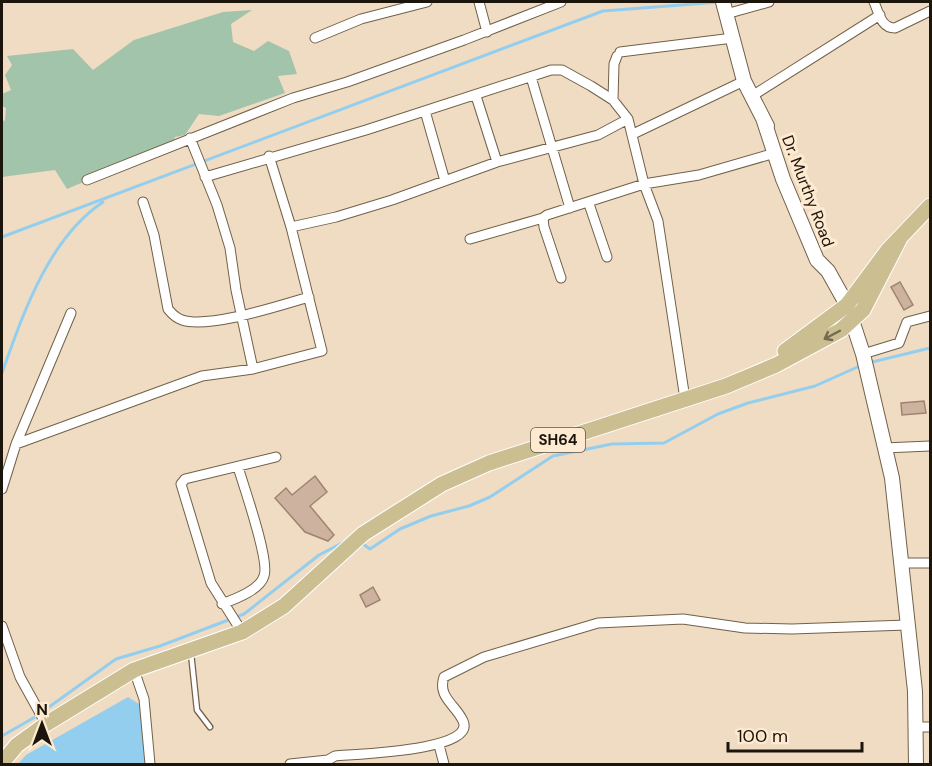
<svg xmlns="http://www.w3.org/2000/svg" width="932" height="766" font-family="'DM Sans',sans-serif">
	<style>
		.green { fill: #a2c4aa }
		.water { fill: #94ceee }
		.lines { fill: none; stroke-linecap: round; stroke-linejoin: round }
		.stream { stroke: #94ceee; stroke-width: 3 }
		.building { fill: #cdb39f; stroke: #9e8572; stroke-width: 1.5 }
		.lane-casing { stroke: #716049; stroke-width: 7 }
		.street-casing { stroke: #716049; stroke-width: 11 }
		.secondary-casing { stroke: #716049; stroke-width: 16 }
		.primary-casing { stroke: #fff; stroke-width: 17 }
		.lane { stroke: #fff; stroke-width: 4.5 }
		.street { stroke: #fff; stroke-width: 9 }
		.secondary { stroke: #fff; stroke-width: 14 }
		.primary { stroke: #cbbf92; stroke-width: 15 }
		.oneway { stroke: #746a4f }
		.labels { text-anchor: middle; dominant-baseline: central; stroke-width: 6; stroke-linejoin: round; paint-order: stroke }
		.shield { fill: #feead0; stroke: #605547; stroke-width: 1.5 }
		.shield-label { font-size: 15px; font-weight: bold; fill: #1c150c }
		.street-label { font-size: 16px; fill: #1c150c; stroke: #feead0 }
	</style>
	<rect width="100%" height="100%" fill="#f0dcc3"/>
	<path class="green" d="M 252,10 L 231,24 L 233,42 L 254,51 L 268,41 L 289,51 L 297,74 L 278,76 L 285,93 L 219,116 L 199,114 L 185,135 L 175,137 L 173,144 L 67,189 L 55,170 L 2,177 L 2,122 L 5,120 L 6,108 L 2,106 L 2,94 L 11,90 L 5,75 L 12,65 L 7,56 L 73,49 L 93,70 L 134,40 L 223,12 Z"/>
	<path class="water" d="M 128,697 L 142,706 L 150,764 L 18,764 L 26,755 Z"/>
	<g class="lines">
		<path class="stream" d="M 2,237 L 603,11 L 720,2
			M 868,363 L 930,348
			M 2,373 C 23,314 48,239 103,202
			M 360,542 L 370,549 L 400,529 L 431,516 L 469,506 L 490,497 L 553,456 L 612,444 L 664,443 L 718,414 L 748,403 L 815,386 L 862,365
			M 2,736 L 35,717 L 116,659 L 160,646 L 244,614 L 319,555 L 346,541"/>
	</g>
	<path class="building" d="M 900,282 L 913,305 L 904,310 L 891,287 Z
		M 924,401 L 926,413 L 902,415 L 901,403 Z
		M 315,476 L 327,492 L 310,506 L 334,535 L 328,541 L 305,532 L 275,498 L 286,488 L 292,495 Z
		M 373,587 L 380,600 L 366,607 L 360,595 Z"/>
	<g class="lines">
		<g class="lane-casing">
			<path id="lane" d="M 191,653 L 197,710 L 210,727"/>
		</g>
		<g class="street-casing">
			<path id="street" d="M 479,2 L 487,32
				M 874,2 C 879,13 881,28 895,28 L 930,11
				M 726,14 L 769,2
				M 315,38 L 361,19 L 427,2
				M 620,52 L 733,38
				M 531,77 L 570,208
				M 476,96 L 497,162
				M 752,96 L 880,15
				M 613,100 L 614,64 L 617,56
				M 425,111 L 445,181
				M 633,134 L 744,81
				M 190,138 L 217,205 L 230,248 L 236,290 L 253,369
				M 205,177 L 366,130 L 551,70 L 562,70 L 591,86 L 613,100 L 628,119 L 644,184 L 658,221 L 685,399
				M 87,180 L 293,98 L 347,82 L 464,40 L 561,2
				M 143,202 L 154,235 L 168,309 C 172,314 176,318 182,320 C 209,329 281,305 309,297
				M 589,204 L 607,257
				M 291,227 L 336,217 L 392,200 L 497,162 L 598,135 L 628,119
				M 470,239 L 543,218
				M 561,278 L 544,227 L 543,218 L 547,215 L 644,184 L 699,175 L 775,153
				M 863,354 L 899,343 L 907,322 L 930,316
				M 16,444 L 202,376 L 253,369 L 322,351 L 291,227 L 269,156
				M 884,448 L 930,446
				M 2,489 L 16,444 L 71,313
				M 902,563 L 930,563
				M 222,604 C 235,599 260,590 264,576 C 270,561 244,487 238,467
				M 2,626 L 20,677 L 46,724
				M 242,632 L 211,583 L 181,484 L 185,479 L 276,457
				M 134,670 L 144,699 L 150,764
				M 915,727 L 930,727
				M 439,745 L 444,764
				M 290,764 L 328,760
				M 326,764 L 328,760 L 335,756 C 354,754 477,751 463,721 C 456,705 437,697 444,677 L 484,657 L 598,623 L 683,619 L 745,628 L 792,629 L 907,625"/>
		</g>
		<g class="secondary-casing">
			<path id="secondary" d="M 723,2 L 744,81 L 767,126
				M 763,118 L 783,179 L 817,260 L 828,271 L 847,305 L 863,354 L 892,478 L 915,691 L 916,764"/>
		</g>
		<g class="primary-casing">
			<path id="primary" d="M 785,351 L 847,305 L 888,250 L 930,206
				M 2,763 L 17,745 L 46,724 L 134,670 L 242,632 L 284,606 L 363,534 L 442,484 L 489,463 L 726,386 L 776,365 L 841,330 L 863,310 L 900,238"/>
		</g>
		<use href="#lane" class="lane"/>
		<use href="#street" class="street"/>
		<use href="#secondary" class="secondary"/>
		<use href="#primary" class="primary"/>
	</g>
	<defs><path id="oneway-shaft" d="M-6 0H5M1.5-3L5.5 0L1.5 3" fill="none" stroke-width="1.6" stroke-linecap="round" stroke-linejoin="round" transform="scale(1.5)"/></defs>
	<use class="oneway" href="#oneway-shaft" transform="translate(832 335) rotate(152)"/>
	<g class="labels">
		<rect class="shield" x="531" y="428" width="54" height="24" rx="4.5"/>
		<g class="shield-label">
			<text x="558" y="440">SH64</text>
		</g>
		<g class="street-label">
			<text transform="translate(808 191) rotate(69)">Dr. Murthy Road</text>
		</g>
	</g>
	<rect width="932" height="766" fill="none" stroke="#1c150c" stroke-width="6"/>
	<g transform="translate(42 724)" stroke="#feead0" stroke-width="4.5" paint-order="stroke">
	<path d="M0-4.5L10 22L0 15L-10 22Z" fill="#1c150c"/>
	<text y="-9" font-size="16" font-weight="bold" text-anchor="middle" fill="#1c150c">N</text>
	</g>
	<path d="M728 742v9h134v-9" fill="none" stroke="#1c150c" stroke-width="3"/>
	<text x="737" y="742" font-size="18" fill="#1c150c" stroke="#feead0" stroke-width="4.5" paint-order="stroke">100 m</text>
</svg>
